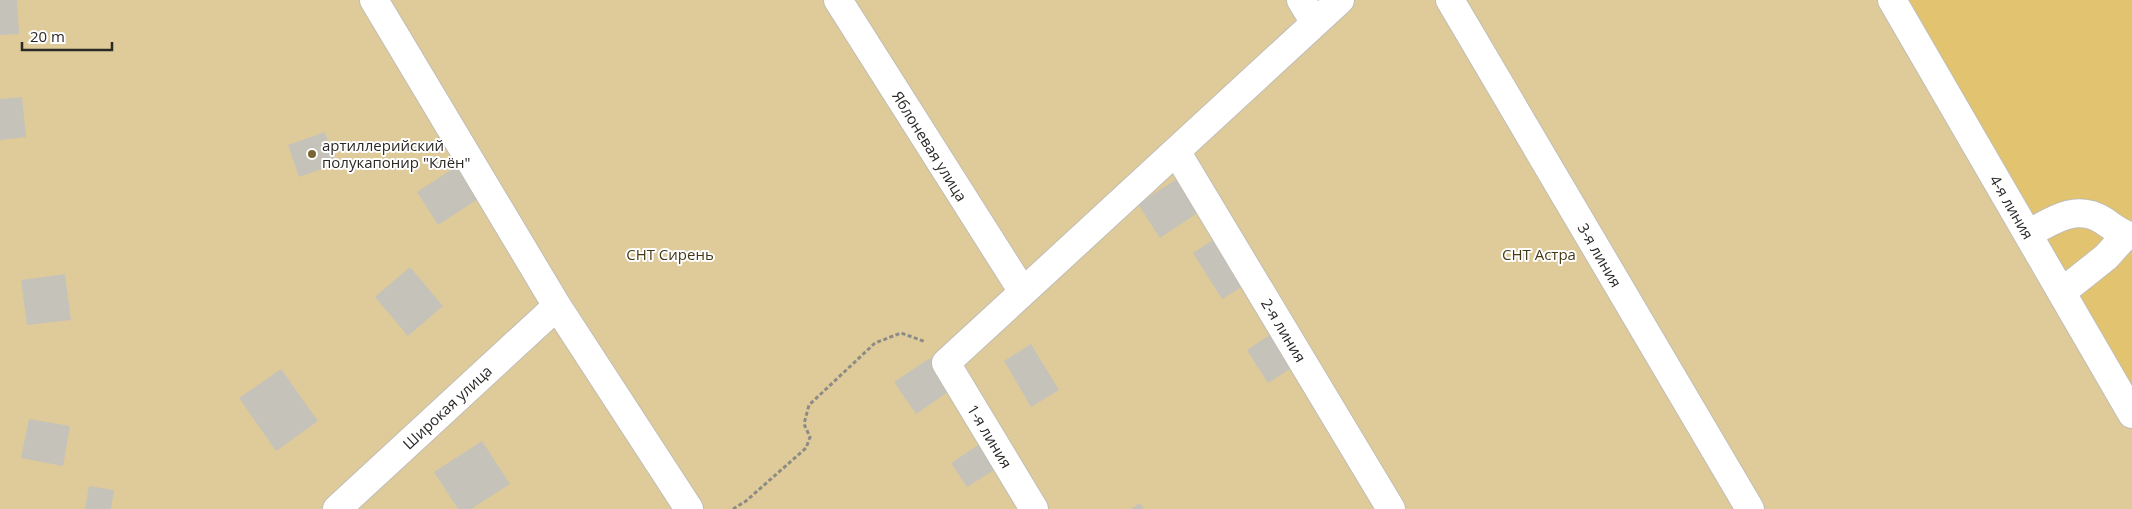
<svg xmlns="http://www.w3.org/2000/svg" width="2132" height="509" font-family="'Open Sans',sans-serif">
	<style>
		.green { fill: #dfcb99 }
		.forest { fill: #e2c370 }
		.building { fill: #c5c2ba }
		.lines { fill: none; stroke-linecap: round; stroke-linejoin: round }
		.minor-casing { stroke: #c0bdb5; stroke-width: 30 }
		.path { stroke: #8d8b86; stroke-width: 3; stroke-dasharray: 4 2.5; stroke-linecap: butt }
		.minor { stroke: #fff; stroke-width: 28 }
		.poi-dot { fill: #796634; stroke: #fff; stroke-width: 2 }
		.labels { text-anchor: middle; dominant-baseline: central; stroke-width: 4; stroke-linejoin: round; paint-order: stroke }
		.poi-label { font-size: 15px; fill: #2a2926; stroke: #fff; text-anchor: start }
		.street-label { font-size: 15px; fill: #2a2926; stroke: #fff }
		.park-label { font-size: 15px; fill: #463915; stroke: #fff }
	</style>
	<rect width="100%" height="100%" fill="#f7f4ec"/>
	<path class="green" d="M 0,0 L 1893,0 L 2132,414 L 2132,509 L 0,509 Z"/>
	<path class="forest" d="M 1893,0 L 2132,0 L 2132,414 Z"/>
	<path class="building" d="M 0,0 L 17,0 L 19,34 L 0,35 Z
		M 22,97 L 26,137 L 0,140 L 0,99 Z
		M 325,132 L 336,164 L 299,177 L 288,145 Z
		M 457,166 L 478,199 L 438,225 L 417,192 Z
		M 1180,177 L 1202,210 L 1160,238 L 1138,204 Z
		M 1219,236 L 1248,283 L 1222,299 L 1193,253 Z
		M 410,267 L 443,306 L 408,336 L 375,297 Z
		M 65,274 L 71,320 L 27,325 L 21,280 Z
		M 1274,332 L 1296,365 L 1268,383 L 1247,350 Z
		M 1031,344 L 1059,390 L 1031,407 L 1004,361 Z
		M 930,358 L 951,390 L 916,414 L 894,382 Z
		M 281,369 L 318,421 L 276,451 L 239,398 Z
		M 29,419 L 70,426 L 63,466 L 21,458 Z
		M 482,441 L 510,484 L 471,509 L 458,509 L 434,472 Z
		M 983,442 L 999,467 L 967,487 L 951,463 Z
		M 89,486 L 114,490 L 111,509 L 85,509 Z
		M 1140,503 L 1144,509 L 1131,509 Z"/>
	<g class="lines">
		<g class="minor-casing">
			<path id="minor" d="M 374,0 L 557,306 L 689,509
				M 838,0 L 1023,292
				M 1301,0 L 1315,23
				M 1450,0 L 1750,509
				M 1892,0 L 2132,414
				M 1176,151 L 1391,509
				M 2028,234 C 2053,220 2077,203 2104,221 C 2113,227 2122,235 2132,236
				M 2062,292 L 2106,257 L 2126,235
				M 337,509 L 557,306
				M 1034,509 L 946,363 L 1340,0"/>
		</g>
		<path class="path" d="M 733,509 L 746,501 L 806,448 L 810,437 L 804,424 L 809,405 L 875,343 L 901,333 L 926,342"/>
		<use href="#minor" class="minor"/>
	</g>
	<circle class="poi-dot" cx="312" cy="154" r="5"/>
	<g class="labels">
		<g class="poi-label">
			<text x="322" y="145">артиллерийский<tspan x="322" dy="17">полукапонир "Клён"</tspan></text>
		</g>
		<g class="street-label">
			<text transform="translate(930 146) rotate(58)">Яблоневая улица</text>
			<text transform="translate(2012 207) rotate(60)">4-я линия</text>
			<text transform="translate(1600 255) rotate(60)">3-я линия</text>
			<text transform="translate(1284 330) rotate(59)">2-я линия</text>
			<text transform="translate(447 407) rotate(-43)">Широкая улица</text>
			<text transform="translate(990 436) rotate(59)">1-я линия</text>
		</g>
		<g class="park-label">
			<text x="670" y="254">СНТ Сирень</text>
			<text x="1539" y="254">СНТ Астра</text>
		</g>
	</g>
	<path d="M22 42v8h90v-8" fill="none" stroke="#2a2926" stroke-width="2.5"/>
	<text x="30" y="42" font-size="15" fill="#2a2926" stroke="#ffffff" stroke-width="4" paint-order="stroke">20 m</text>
</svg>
